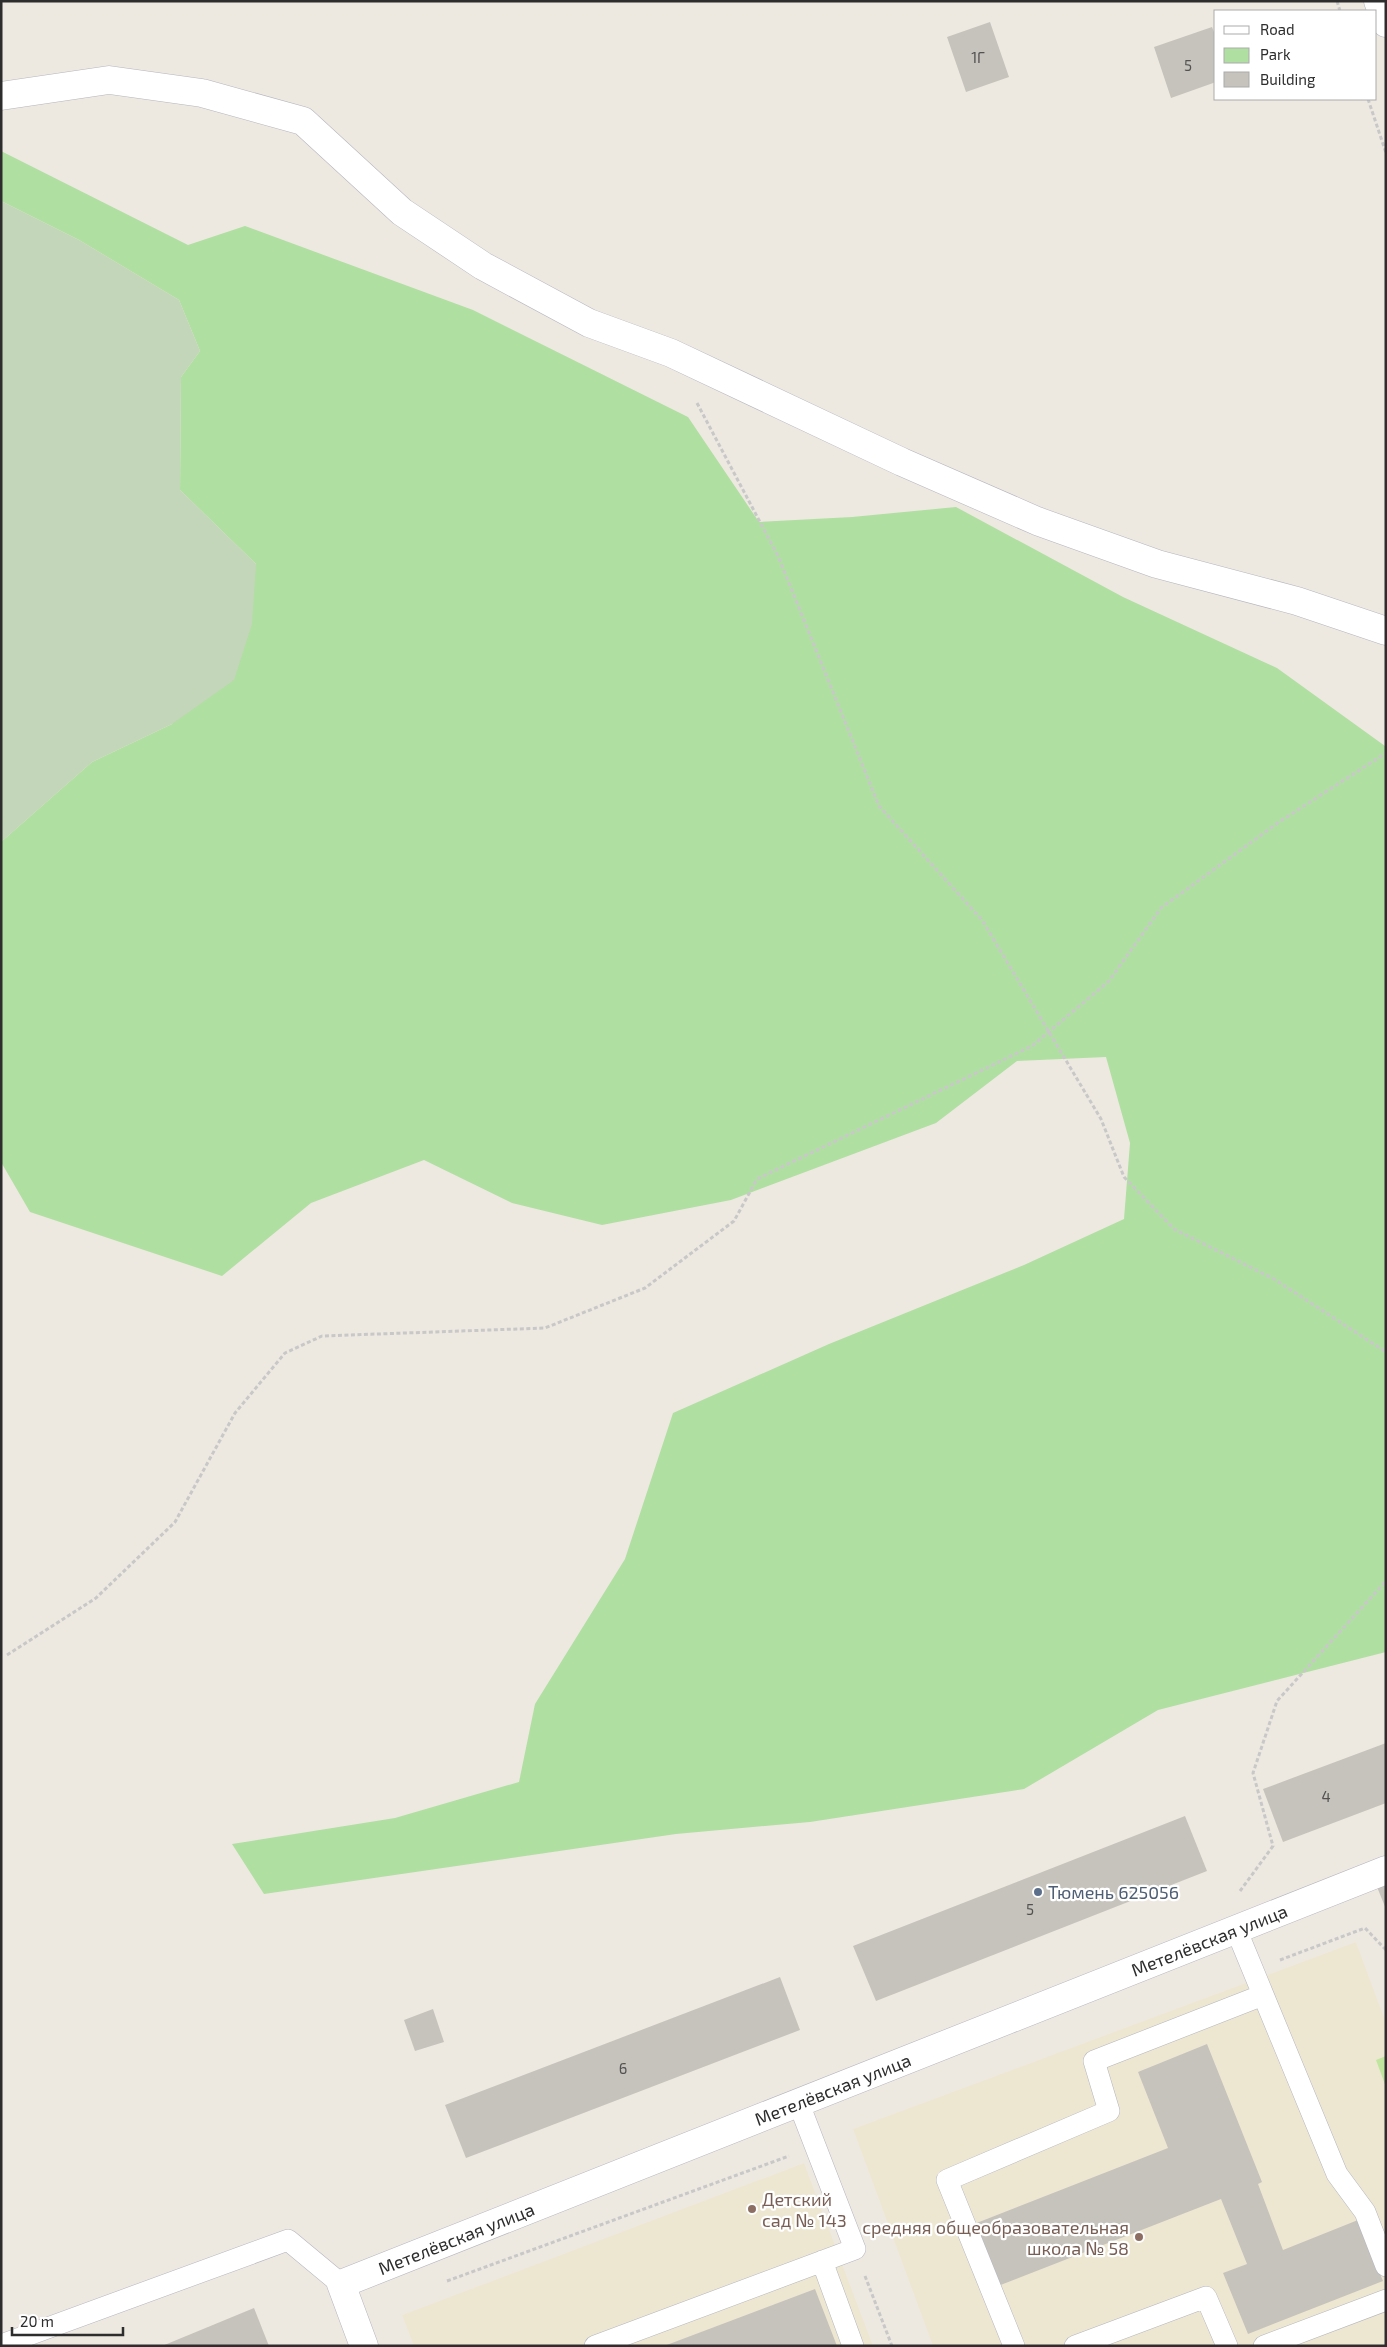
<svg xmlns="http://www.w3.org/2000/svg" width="1387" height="2347" font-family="'Exo 2',sans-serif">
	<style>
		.education { fill: #ede7d2 }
		.green { fill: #b0dfa2 }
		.cemetery { fill: #c4d6b9 }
		.pitch { fill: #bfe59f }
		.building { fill: #c6c3bc }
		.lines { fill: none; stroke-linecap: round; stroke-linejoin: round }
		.lane-casing { stroke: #b4b5bf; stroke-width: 22 }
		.street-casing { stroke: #b4b5bf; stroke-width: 29 }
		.secondary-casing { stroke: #b4b5bf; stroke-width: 29 }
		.path { stroke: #c8c8c8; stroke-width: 3; stroke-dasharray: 4 2.5; stroke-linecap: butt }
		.lane { stroke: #fff; stroke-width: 21 }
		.street { stroke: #fff; stroke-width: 28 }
		.secondary { stroke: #fff; stroke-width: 28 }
		.service-dot { fill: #5c6f8a; stroke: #fff; stroke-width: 2 }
		.education-dot { fill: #8d6e63; stroke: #fff; stroke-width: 2 }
		.labels { text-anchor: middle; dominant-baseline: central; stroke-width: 4.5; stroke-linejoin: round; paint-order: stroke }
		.number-label { font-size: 15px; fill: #535251 }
		.service-label { font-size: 18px; fill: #4e5e75; stroke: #fff; text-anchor: start }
		.street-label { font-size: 18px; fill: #2d2d2d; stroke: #fff }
		.education-label { font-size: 18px; fill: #785e54; stroke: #fff; text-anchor: start }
	</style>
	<rect width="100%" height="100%" fill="#ede9e1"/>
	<path class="education" d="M 1356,1942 L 1386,2023 L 1386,2346 L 933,2346 L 853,2129 Z
		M 804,2163 L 873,2346 L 414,2346 L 402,2315 Z"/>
	<path class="green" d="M 1,151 L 188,245 L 245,226 L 473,310 L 688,417 L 759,522 L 852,517 L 956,507 L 1123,597 L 1277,668 L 1385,746 L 1386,1652 L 1158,1710 L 1024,1789 L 810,1822 L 676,1834 L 264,1894 L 232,1844 L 395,1818 L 519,1782 L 535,1704 L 625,1559 L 673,1413 L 829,1344 L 1024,1265 L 1124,1219 L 1130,1143 L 1106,1057 L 1017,1061 L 936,1123 L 731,1200 L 602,1225 L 512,1203 L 424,1160 L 311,1203 L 222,1276 L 30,1212 L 1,1162 L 1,842 L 92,762 L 172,724 L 256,564 L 180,490 L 181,377 L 200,351 L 179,300 L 79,240 L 1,201 Z"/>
	<path class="cemetery" d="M 1,201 L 79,240 L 179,300 L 200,351 L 181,377 L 180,490 L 256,564 L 252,624 L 234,680 L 172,724 L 92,762 L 1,842 Z"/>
	<path class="pitch" d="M 1386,2056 L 1386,2087 L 1376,2060 Z"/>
	<path class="building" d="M 990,22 L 1009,77 L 966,92 L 947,37 Z
		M 1212,27 L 1216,37 L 1216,82 L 1171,98 L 1154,47 Z
		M 1386,1743 L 1386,1803 L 1283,1842 L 1263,1789 Z
		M 1185,1816 L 1207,1871 L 876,2001 L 853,1946 Z
		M 1386,1884 L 1386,1909 L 1377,1887 Z
		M 780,1977 L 800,2030 L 466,2158 L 445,2105 Z
		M 433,2009 L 444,2042 L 415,2051 L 404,2020 Z
		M 1207,2044 L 1262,2182 L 1258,2184 L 1283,2250 L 1358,2220 L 1383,2281 L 1248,2334 L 1223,2273 L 1247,2264 L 1221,2199 L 998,2286 L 974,2224 L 1168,2148 L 1138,2072 Z
		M 815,2289 L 837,2346 L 664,2346 Z
		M 254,2308 L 269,2346 L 162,2346 Z"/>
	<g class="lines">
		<g class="lane-casing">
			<path id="lane" d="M 1236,1929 L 1337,2174 L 1365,2212 L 1386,2266
				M 822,2261 L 853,2346
				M 1,2345 L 288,2240 L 341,2284
				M 595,2346 L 855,2249 L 799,2104
				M 1014,2346 L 947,2180 L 1109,2111 L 1094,2061 L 1263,1995
				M 1075,2346 L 1206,2297 L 1227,2346
				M 1264,2346 L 1386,2300"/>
		</g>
		<g class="street-casing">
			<g id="street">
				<path d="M 1,96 L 109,80 L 202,93 L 303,121 L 402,212 L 483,266 L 589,323 L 671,353 L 902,462 L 1037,521 L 1157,564 L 1297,601 L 1386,631"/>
				<path id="s1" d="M 364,2346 L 341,2284 L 1386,1870"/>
			</g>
		</g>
		<g class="secondary-casing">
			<path id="secondary" d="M 1378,1 L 1386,23"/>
		</g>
		<path class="path" d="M 1337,1 L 1340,11
			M 1368,99 L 1386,153
			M 697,403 L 778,556 L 879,806 L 982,920 L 1101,1119 L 1124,1177 L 1174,1229 L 1274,1279 L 1386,1352
			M 7,1655 L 96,1598 L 175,1522 L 235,1413 L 285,1353 L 322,1336 L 545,1328 L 645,1288 L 734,1221 L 757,1179 L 1032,1046 L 1109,981 L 1161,908 L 1279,822 L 1386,753
			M 1240,1891 L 1273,1846 L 1253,1773 L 1277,1701 L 1386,1581
			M 1280,1960 L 1365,1928 L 1386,1950
			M 865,2276 L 892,2346
			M 447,2281 L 789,2156"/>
		<use href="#lane" class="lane"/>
		<use href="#street" class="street"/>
		<use href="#secondary" class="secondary"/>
	</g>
	<circle class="service-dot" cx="1038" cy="1892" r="5"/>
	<g class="education-dot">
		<circle cx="752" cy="2209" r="5"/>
		<circle cx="1139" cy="2237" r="5"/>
	</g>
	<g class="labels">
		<g class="number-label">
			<text x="978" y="57">1Г</text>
			<text x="1188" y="65">5</text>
			<text x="1326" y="1796">4</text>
			<text x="1030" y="1909">5</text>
			<text x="623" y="2068">6</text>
		</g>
		<g class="service-label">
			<text x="1048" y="1892">Тюмень 625056</text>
		</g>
		<g class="street-label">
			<text stroke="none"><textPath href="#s1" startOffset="1000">Метелёвская улица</textPath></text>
			<text stroke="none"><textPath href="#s1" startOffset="595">Метелёвская улица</textPath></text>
			<text stroke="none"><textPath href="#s1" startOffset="190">Метелёвская улица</textPath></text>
		</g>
		<g class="education-label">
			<text x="762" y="2199">Детский<tspan x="762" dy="21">сад № 143</tspan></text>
			<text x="1129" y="2227" text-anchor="end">средняя общеобразовательная<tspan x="1129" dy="21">школа № 58</tspan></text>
		</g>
	</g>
	<rect width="1387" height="2347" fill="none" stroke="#2d2d2d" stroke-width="5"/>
	<rect x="1214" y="10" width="162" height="90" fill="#ffffff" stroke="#ababab"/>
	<rect x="1224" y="26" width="25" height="8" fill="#ffffff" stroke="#ababab"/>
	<text x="1260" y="35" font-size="15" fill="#2d2d2d">Road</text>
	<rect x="1224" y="48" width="25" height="15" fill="#b0dfa2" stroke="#ababab"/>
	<text x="1260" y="60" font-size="15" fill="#2d2d2d">Park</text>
	<rect x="1224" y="72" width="25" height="15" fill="#c6c3bc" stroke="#ababab"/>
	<text x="1260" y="85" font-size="15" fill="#2d2d2d">Building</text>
	<path d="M12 2327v8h111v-8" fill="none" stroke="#2d2d2d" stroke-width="2.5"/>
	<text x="20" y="2327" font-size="15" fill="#2d2d2d" stroke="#ffffff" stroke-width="4" paint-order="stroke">20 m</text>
</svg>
